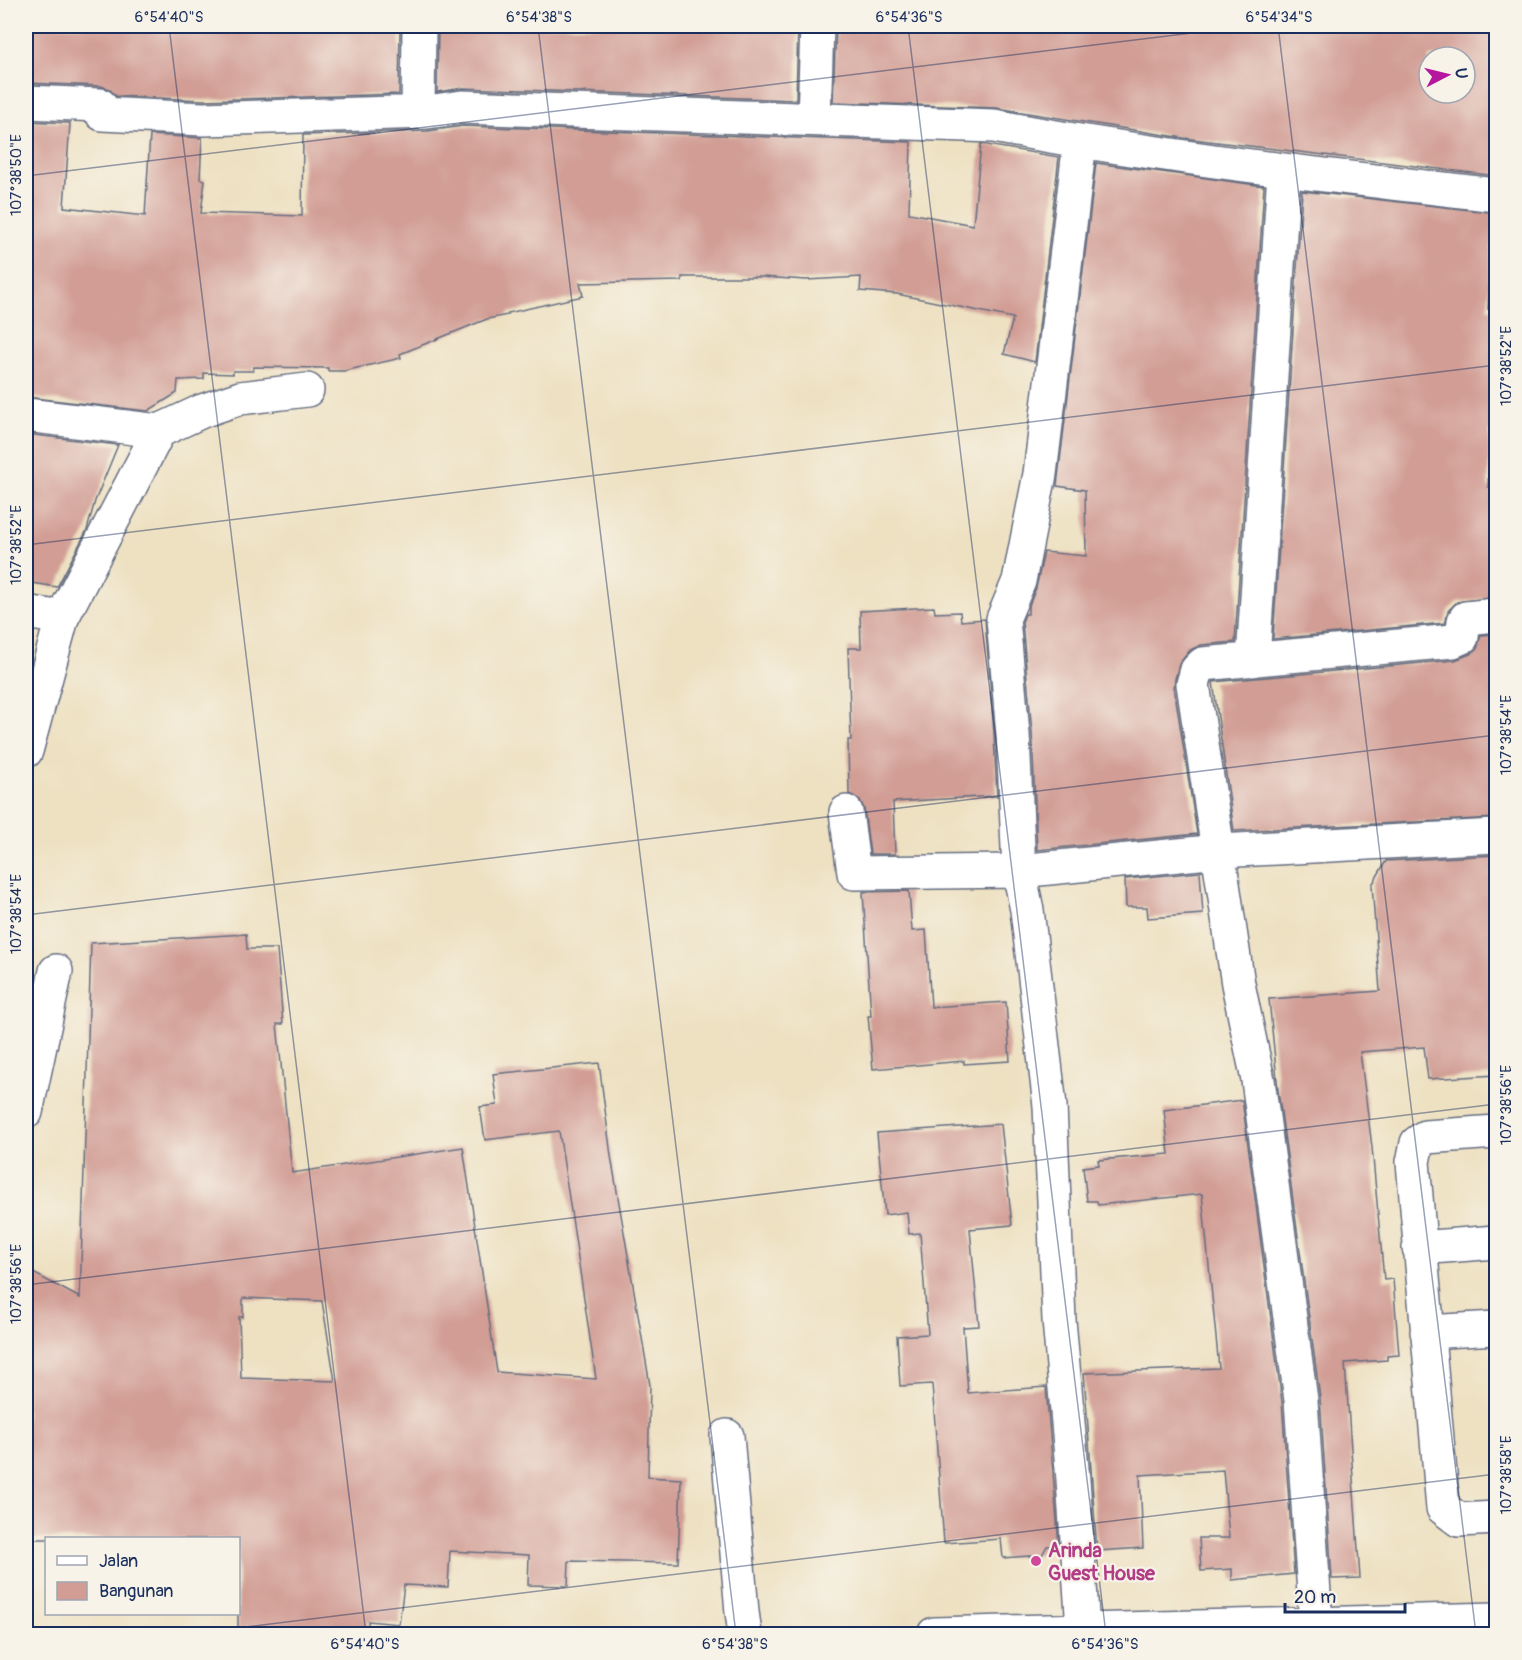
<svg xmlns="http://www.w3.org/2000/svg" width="1522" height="1660" font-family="Pangolin,sans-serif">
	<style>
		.building { fill: #d19d94; fill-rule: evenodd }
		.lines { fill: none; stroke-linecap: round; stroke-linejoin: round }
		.minor-casing { stroke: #656d81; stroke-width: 36 }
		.minor { stroke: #fff; stroke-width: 33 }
		.ticks { fill: none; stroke: #1b2f5e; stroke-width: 1.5; stroke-opacity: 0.45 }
		.hotel-dot { fill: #d1479c; stroke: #f7f3e8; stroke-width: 2 }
		.labels { text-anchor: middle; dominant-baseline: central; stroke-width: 4.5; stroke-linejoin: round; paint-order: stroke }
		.hotel-label { font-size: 20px; font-weight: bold; fill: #b23c85; stroke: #f7f3e8; text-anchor: start }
		.neatline { fill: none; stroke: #1b2f5e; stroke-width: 2 }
		.ticks-label { font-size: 15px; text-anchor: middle; fill: #1b2f5e }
	</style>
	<rect width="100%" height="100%" fill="#f7f3e8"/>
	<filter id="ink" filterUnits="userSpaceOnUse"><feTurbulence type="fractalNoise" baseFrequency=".0167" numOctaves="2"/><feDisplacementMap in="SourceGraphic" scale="12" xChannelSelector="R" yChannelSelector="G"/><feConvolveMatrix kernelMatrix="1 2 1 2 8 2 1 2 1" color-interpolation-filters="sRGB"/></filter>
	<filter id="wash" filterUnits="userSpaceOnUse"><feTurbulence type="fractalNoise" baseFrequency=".008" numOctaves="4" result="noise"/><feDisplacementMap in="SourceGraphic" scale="24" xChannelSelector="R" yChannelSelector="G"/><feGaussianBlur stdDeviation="1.35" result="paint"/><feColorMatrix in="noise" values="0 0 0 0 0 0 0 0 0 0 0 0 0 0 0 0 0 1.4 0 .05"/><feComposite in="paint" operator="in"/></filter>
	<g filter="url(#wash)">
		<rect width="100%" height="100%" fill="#eee1c2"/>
		<g id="blocks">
			<path class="building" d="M 26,26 L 400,26 L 399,94 L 203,100 L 116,96 L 109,89 L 101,86 L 26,83 Z
				M 438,26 L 798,26 L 796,100 L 463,88 L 437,92 Z
				M 836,26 L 1497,26 L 1497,176 L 1184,138 L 997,108 L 833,102 ZM 1429,57 L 1465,57 L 1465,93 L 1429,93 Z
				M 26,121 L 70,123 L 64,207 L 145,216 L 150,135 L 202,138 L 200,179 L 205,180 L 201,213 L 302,216 L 303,135 L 428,131 L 463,126 L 911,142 L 909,213 L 973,225 L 981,144 L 1059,157 L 1035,362 L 1004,354 L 1013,318 L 897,294 L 860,291 L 861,277 L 806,280 L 762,277 L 682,277 L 682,281 L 580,283 L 583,296 L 508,313 L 508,315 L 487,319 L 400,354 L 401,358 L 344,371 L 328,371 L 328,368 L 253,367 L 253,371 L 233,371 L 233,374 L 204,373 L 204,379 L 178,380 L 177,393 L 148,411 L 26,397 L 26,319 L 30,258 L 26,257 Z
				M 1096,163 L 1264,186 L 1235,642 L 1201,645 L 1190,650 L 1179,664 L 1175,679 L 1174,687 L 1197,834 L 1037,850 L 1032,732 L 1022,622 L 1025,614 L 1028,614 L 1028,608 L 1036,588 L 1044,552 L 1086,556 L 1085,490 L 1057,486 Z
				M 1302,191 L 1497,213 L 1497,241 L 1492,241 L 1488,309 L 1497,310 L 1497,405 L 1491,405 L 1488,487 L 1497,487 L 1497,597 L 1457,602 L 1448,611 L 1445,623 L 1273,639 Z
				M 26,434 L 118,445 L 95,501 L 87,530 L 57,587 L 26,582 Z
				M 934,607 L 935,613 L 960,612 L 961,621 L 985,619 L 994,735 L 997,796 L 893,802 L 895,854 L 870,854 L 864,809 L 860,800 L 849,794 L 848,740 L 851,740 L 848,648 L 861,648 L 860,611 Z
				M 1497,634 L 1497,818 L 1234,831 L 1213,682 L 1455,660 L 1470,654 L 1477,649 L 1481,635 Z
				M 1497,855 L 1497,1075 L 1428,1079 L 1424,1047 L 1360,1052 L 1372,1147 L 1384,1280 L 1393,1279 L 1399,1355 L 1387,1356 L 1387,1360 L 1345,1363 L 1360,1578 L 1332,1579 L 1320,1398 L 1278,1090 L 1269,999 L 1380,991 L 1372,885 L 1386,861 Z
				M 1200,872 L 1203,914 L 1148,918 L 1147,907 L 1126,907 L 1125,879 Z
				M 909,891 L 912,931 L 926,930 L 931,1007 L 1006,1002 L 1010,1061 L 964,1064 L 964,1061 L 873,1069 L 868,1016 L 871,1016 L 863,892 Z
				M 246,934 L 247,949 L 277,949 L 283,1024 L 277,1024 L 292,1173 L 463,1147 L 497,1372 L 596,1379 L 559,1131 L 485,1140 L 480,1107 L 497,1105 L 493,1074 L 599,1063 L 611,1156 L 650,1385 L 648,1477 L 681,1479 L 678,1563 L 569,1561 L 568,1586 L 528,1585 L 529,1555 L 450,1551 L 448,1587 L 404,1585 L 399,1624 L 368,1621 L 369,1635 L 238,1635 L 238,1539 L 26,1539 L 26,1269 L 80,1298 L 91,943 ZM 243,1298 L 322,1301 L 335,1381 L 241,1378 L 239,1317 L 243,1317 Z
				M 1242,1100 L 1282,1402 L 1294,1574 L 1232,1580 L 1232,1569 L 1201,1571 L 1199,1538 L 1229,1538 L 1223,1470 L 1140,1475 L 1143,1548 L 1097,1551 L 1084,1373 L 1219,1368 L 1202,1194 L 1098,1205 L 1097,1201 L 1087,1201 L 1083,1167 L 1099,1165 L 1098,1160 L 1169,1154 L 1164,1110 Z
				M 1001,1124 L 1012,1225 L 970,1229 L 979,1326 L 963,1327 L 968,1393 L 1046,1387 L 1059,1546 L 1047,1546 L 1042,1555 L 1003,1558 L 1001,1539 L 944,1543 L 932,1384 L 900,1386 L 897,1336 L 928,1334 L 920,1233 L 909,1234 L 907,1212 L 885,1215 L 877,1133 Z"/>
		</g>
	</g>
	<g filter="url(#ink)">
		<use href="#blocks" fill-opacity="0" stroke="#656d81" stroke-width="1.5"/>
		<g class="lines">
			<g class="minor-casing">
				<path id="minor" d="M 26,102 L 100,105 L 102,114 L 203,119 L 427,112 L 462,107 L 994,126 C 1160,157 1328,176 1496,195
					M 418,112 L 419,26
					M 814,119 L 817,26
					M 1080,142 L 1040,474 L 1019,581 L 1003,619 L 1013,734 L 1019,871 L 1027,910 L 1050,1106 L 1059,1320 L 1073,1480 L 1083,1629
					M 26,415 L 159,431
					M 26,612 L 62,618
					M 1253,660 L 1284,171
					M 26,751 L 62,618 L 159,431 L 202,411 L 240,398 L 307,390
					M 846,812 L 854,873 L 1019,871 L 1219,851 L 1496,836
					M 26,1112 L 56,971
					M 1496,1132 L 1425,1137 L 1417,1143 L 1413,1162 L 1443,1508 L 1459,1520 L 1496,1518
					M 1419,1248 L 1496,1242
					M 1427,1332 L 1496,1328
					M 727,1436 L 742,1612 L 745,1634
					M 1316,1623 L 1301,1400 L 1258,1080 L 1238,984 L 1193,684 L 1197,670 L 1203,664 L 1453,641 L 1462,637 L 1464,621 L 1466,618 L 1496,615
					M 934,1634 L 1496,1619"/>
			</g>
			<use href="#minor" class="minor"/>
		</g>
	</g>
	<path class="ticks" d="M 169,26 L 366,1634M 538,26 L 736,1634M 908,26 L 1106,1634M 1278,26 L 1476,1634M 26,176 L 1249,26M 26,545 L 1496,365M 26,915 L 1496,735M 26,1285 L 1496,1104M 188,1634 L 1496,1474"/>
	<circle class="hotel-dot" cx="1036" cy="1561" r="6"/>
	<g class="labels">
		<g class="hotel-label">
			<text x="1048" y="1550">Arinda<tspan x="1048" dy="23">Guest House</tspan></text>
		</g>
	</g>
	<rect width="1522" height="1660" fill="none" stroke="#f7f3e8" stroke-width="66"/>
	<rect x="45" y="1537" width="195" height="78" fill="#f7f3e8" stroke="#9fa5b1" stroke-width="1.5"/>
	<rect x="57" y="1556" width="30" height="9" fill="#ffffff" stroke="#9fa5b1" stroke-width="1.5"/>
	<text x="99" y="1567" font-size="18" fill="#1b2f5e">Jalan</text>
	<rect x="57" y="1582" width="30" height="18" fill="#d19d94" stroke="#9fa5b1" stroke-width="1.5"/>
	<text x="99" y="1597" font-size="18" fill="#1b2f5e">Bangunan</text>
	<g transform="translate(1447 75) rotate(83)"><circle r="28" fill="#f7f3e8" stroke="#9fa5b1" stroke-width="1.5"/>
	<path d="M0-4.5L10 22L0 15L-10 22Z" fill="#b5179e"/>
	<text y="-9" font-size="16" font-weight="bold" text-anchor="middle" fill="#1b2f5e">U</text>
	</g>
	<path d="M1285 1603v9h120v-9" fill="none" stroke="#1b2f5e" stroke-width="3"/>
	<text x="1294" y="1603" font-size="18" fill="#1b2f5e" stroke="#f7f3e8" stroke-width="4.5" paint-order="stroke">20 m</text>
	<rect x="33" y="33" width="1456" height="1594" class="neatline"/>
	<g class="ticks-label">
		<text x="169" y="22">6°54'40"S</text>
		<text x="539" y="22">6°54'38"S</text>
		<text x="909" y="22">6°54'36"S</text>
		<text x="1279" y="22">6°54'34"S</text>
		<text transform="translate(16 175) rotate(-90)" y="5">107°38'50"E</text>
		<text transform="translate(1506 366) rotate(-90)" y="5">107°38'52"E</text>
		<text transform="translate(16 545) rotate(-90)" y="5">107°38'52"E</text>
		<text transform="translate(1506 735) rotate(-90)" y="5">107°38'54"E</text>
		<text transform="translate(16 914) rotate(-90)" y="5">107°38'54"E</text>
		<text transform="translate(1506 1105) rotate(-90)" y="5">107°38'56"E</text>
		<text transform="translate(16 1284) rotate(-90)" y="5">107°38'56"E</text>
		<text transform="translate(1506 1475) rotate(-90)" y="5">107°38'58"E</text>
		<text x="365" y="1649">6°54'40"S</text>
		<text x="735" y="1649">6°54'38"S</text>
		<text x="1105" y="1649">6°54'36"S</text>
	</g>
</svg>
